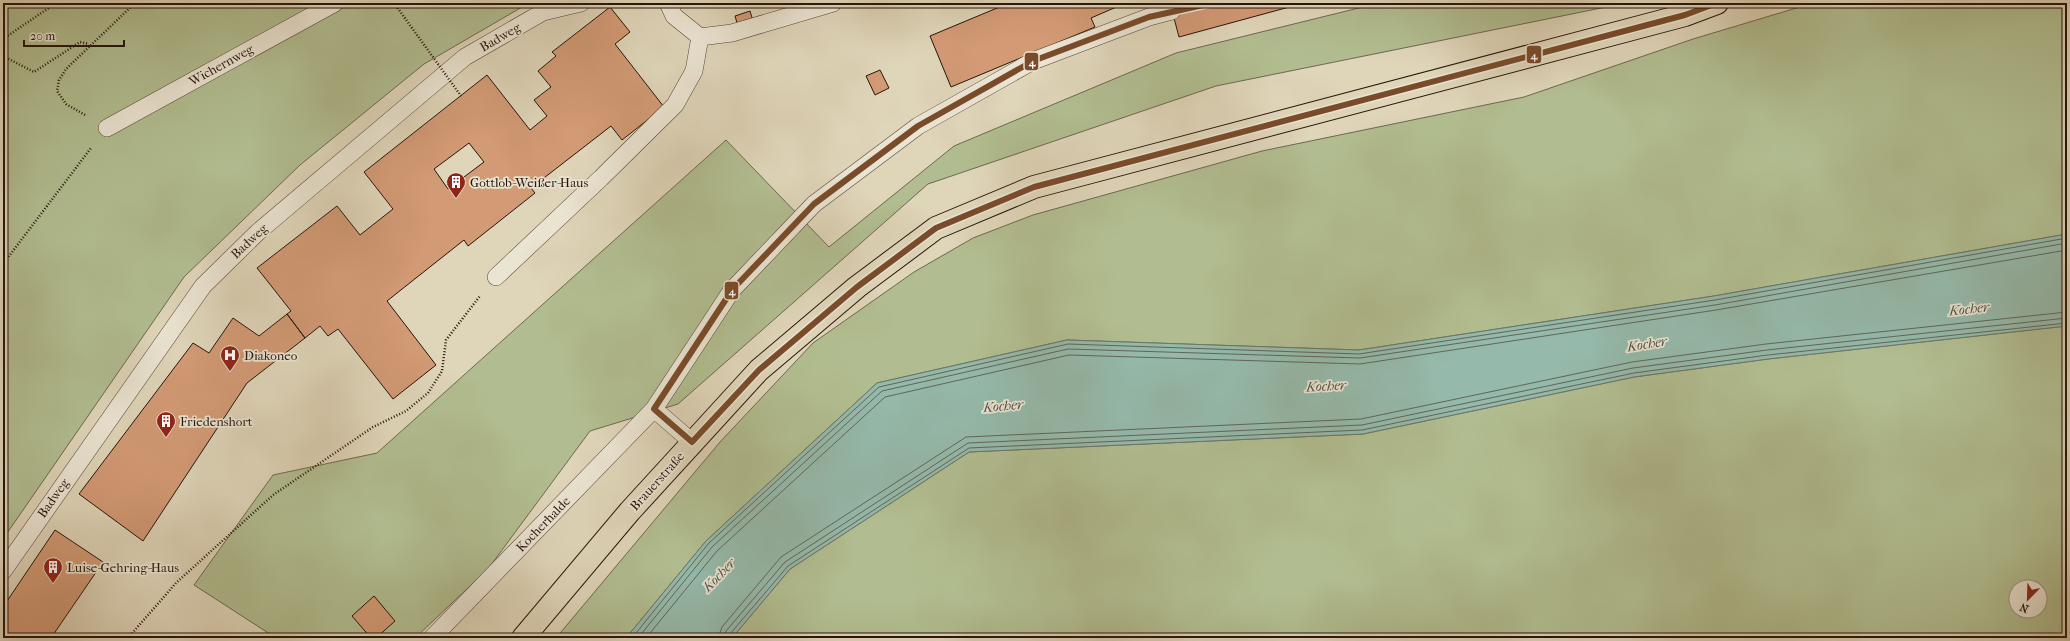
<svg xmlns="http://www.w3.org/2000/svg" width="2070" height="641" font-family="'IM FELL French Canon',serif">
	<style>
		.green { fill: #b1bd90; stroke: #6c684e; fill-rule: evenodd }
		.water { fill: #95b9aa; stroke: #69776a }
		.lines { fill: none; stroke-linecap: round; stroke-linejoin: round }
		.shore { stroke: #5e665a; stroke-width: 1 }
		.building { fill: #d29a75; stroke: #27140b; fill-rule: evenodd }
		.service-casing { stroke: #554436; stroke-width: 18 }
		.primary-casing { stroke: #27140b; stroke-width: 24 }
		.path { stroke: #27140b; stroke-width: 2.5; stroke-dasharray: 1 2; stroke-linecap: butt }
		.service { stroke: #eae4d2; stroke-width: 17 }
		.primary { stroke: #dfd5b9; stroke-width: 22 }
		.path-bridge { stroke: #27140b; stroke-width: 2.5; stroke-dasharray: 1 2; stroke-linecap: butt }
		.bus-1-casing { stroke: #eae4d2; stroke-width: 9 }
		.bus-1 { stroke: #7a4b2a; stroke-width: 6 }
		.labels { text-anchor: middle; dominant-baseline: central; stroke-width: 3.5; stroke-linejoin: round; paint-order: stroke }
		.street-label { font-size: 13px; fill: #27140b; stroke: #eae4d2 }
		.poi-label { font-size: 13px; fill: #27140b; stroke: #eae4d2; text-anchor: start }
		.water-label { font-size: 14px; font-style: italic; fill: #4e4e43; stroke: #eae4d2 }
		.line-badge { stroke: #eae4d2; stroke-width: 1.5 }
		.badge-label { font-size: 11px; text-anchor: middle; font-weight: bold; fill: #fff }
	</style>
	<rect width="100%" height="100%" fill="#dfd5b9"/>
	<filter id="stains"><feTurbulence type="fractalNoise" baseFrequency=".005" numOctaves="4"/><feColorMatrix values="0 0 0 0 .2 0 0 0 0 .09 0 0 0 0 .02 0 0 0 .5 -.17"/></filter>
	<radialGradient id="worn" r=".72"><stop offset=".6" stop-color="#630" stop-opacity="0"/><stop offset="1" stop-color="#630" stop-opacity=".3"/></radialGradient>
	<path class="green" d="M 3,3 L 529,3 L 424,64 L 300,165 L 184,277 L 3,539 Z
		M 1379,3 L 1626,3 L 1216,86 L 928,184 L 678,404 L 590,431 L 488,569 L 415,638 L 276,638 L 194,585 L 273,475 L 377,453 L 726,140 L 829,247 L 954,146 L 1176,53 Z
		M 1813,3 L 2067,3 L 2067,234 L 1714,296 L 1359,350 L 1067,340 L 877,383 L 706,541 L 626,638 L 556,638 L 720,442 L 813,343 L 914,272 L 973,238 L 1033,215 L 1262,151 L 1524,97 L 1693,39 Z
		M 2067,326 L 2067,638 L 732,638 L 790,569 L 969,452 L 1363,434 L 1634,377 L 1768,359 ZM 2016,587 L 2040,587 L 2040,611 L 2016,611 Z"/>
	<path class="water" d="M 2067,234 L 2067,326 L 1768,359 L 1634,377 L 1363,434 L 969,452 L 790,569 L 732,638 L 626,638 L 706,541 L 877,383 L 1067,340 L 1359,350 L 1714,296 Z"/>
	<g class="lines">
		<path class="shore" d="M 632,638 L 709,543 L 879,387 L 1068,344 L 1359,354 L 1715,300 L 2067,238
			M 638,638 L 712,547 L 882,391 L 1068,349 L 1360,358 L 1715,305 L 2067,243
			M 646,638 L 717,551 L 885,397 L 1069,355 L 1360,364 L 1716,310 L 2067,250
			M 718,638 L 722,627 L 781,557 L 966,437 L 1361,419 L 1632,362 L 1766,344 L 2067,312
			M 724,638 L 726,631 L 785,562 L 968,443 L 1362,425 L 1633,368 L 1767,350 L 2067,318
			M 729,638 L 730,634 L 788,566 L 969,448 L 1362,430 L 1634,373 L 1768,355 L 2067,323"/>
	</g>
	<path class="building" d="M 1009,3 L 1120,3 L 1121,5 L 1091,18 L 1095,27 L 951,87 L 930,36 Z
		M 1170,3 L 1304,3 L 1179,37 Z
		M 610,7 L 630,32 L 615,44 L 664,107 L 622,140 L 611,126 L 531,188 L 535,193 L 468,246 L 464,240 L 387,301 L 436,365 L 393,399 L 338,329 L 328,336 L 320,326 L 305,338 L 287,314 L 291,311 L 257,268 L 337,206 L 360,235 L 393,209 L 364,172 L 487,75 L 530,130 L 547,116 L 534,100 L 551,87 L 538,71 L 556,56 L 552,52 ZM 469,143 L 484,162 L 448,189 L 434,169 Z
		M 750,11 L 753,21 L 738,26 L 735,16 Z
		M 880,70 L 889,88 L 875,95 L 866,76 Z
		M 287,314 L 305,338 L 247,383 L 143,541 L 79,494 L 193,343 L 209,353 L 233,318 L 259,336 Z
		M 55,530 L 103,562 L 51,638 L 3,638 L 3,607 Z
		M 374,596 L 395,621 L 376,638 L 371,638 L 352,616 Z"/>
	<g class="lines">
		<g class="service-casing">
			<path id="service" d="M 668,3 L 674,16 L 700,37 L 732,33 L 833,3
				M 107,128 L 335,3
				M 496,277 L 601,178 L 675,105 L 694,71 L 700,37
				M 654,409 L 692,442
				M 3,571 L 203,286 L 258,232 L 465,57 L 543,12 L 581,3
				M 432,638 L 654,409 L 732,290 L 814,204 L 918,126 L 1033,61 L 1149,17 L 1172,11"/>
		</g>
		<g class="primary-casing">
			<path id="primary" d="M 523,638 L 630,511 L 759,370 L 857,287 L 936,228 L 1034,187 L 1685,15 L 1717,3"/>
		</g>
		<path class="path" d="M 3,39 L 56,3
			M 3,56 L 34,72 L 80,42 L 89,44
			M 85,115 L 66,104 L 57,91 L 59,80 L 66,69 L 135,3
			M 3,264 L 91,148
			M 128,638 L 176,583 L 273,495 L 373,427 L 406,411 L 428,393 L 442,371 L 446,340 L 480,296"/>
		<use href="#service" class="service"/>
		<use href="#primary" class="primary"/>
		<path class="path-bridge" d="M 394,3 L 461,96"/>
		<g class="bus-1-casing">
			<path id="bus-1" d="M 1212,3 L 1149,17 L 1033,61 L 918,126 L 814,204 L 732,290 L 654,409 L 692,442 L 759,370 L 857,287 L 936,228 L 1034,187 L 1685,15 L 1717,3"/>
		</g>
		<use href="#bus-1" class="bus-1"/>
	</g>
	<defs>
		<g id="building-pin" transform="scale(1)"><path d="M0 17L-7.5 6A9.5 9.5 0 1 1 7.5 6Z" fill="#8f2418" stroke="#eae4d2"/><path d="M-4-6H4V6H1V3H-1V6H-4ZM-2.5-4.3h1.7v1.8h-1.7ZM.8-4.3h1.7v1.8H.8ZM-2.5-1h1.7V.8h-1.7ZM.8-1h1.7V.8H.8Z" fill="#fff"/></g>
		<g id="hospital-pin" transform="scale(1)"><path d="M0 17L-7.5 6A9.5 9.5 0 1 1 7.5 6Z" fill="#8f2418" stroke="#eae4d2"/><path d="M-5-5h3v3.5h4V-5h3V5h-3V1.5h-4V5h-3Z" fill="#fff"/></g>
	</defs>
	<g fill-rule="evenodd">
		<use href="#building-pin" x="456" y="182"/>
		<use href="#hospital-pin" x="230" y="355"/>
		<use href="#building-pin" x="166" y="421"/>
		<use href="#building-pin" x="53" y="567"/>
	</g>
	<g class="labels">
		<g class="street-label">
			<text transform="translate(500 37) rotate(-30)">Badweg</text>
			<text transform="translate(221 65) rotate(-29)">Wichernweg</text>
			<text transform="translate(249 241) rotate(-43)">Badweg</text>
			<text transform="translate(657 481) rotate(-48)">Brauerstraße</text>
			<text transform="translate(53 498) rotate(-55)">Badweg</text>
			<text transform="translate(543 524) rotate(-46)">Kocherhalde</text>
		</g>
		<g class="poi-label">
			<text x="470" y="182">Gottlob-Weißer-Haus</text>
			<text x="244" y="355">Diakoneo</text>
			<text x="180" y="421">Friedenshort</text>
			<text x="67" y="567">Luise-Gehring-Haus</text>
		</g>
		<g class="water-label">
			<text transform="translate(1969 309) rotate(-6)">Kocher</text>
			<text transform="translate(1647 344) rotate(-9)">Kocher</text>
			<text transform="translate(1326 386) rotate(-3)">Kocher</text>
			<text transform="translate(1003 406) rotate(-5)">Kocher</text>
			<text transform="translate(719 575) rotate(-46)">Kocher</text>
		</g>
	</g>
	<g class="line-badge">
		<rect x="1526" y="45" width="16" height="19" rx="4" fill="#7a4b2a"/>
		<rect x="1024" y="52" width="15" height="19" rx="4" fill="#7a4b2a"/>
		<rect x="724" y="281" width="15" height="19" rx="4" fill="#7a4b2a"/>
	</g>
	<g class="badge-label">
		<text x="1534" y="59">4</text>
		<text x="1032" y="66">4</text>
		<text x="732" y="295">4</text>
	</g>
	<rect width="2070" height="641" fill="none" stroke="#dfd5b9" stroke-width="16"/>
	<rect x="4" y="4" width="2062" height="633" fill="none" stroke="#27140b" stroke-width="2"/>
	<rect x="8" y="8" width="2054" height="625" fill="none" stroke="#27140b"/>
	<g transform="translate(2028 599) rotate(203)"><circle r="19" fill="#eae4d2" stroke="#9c9182"/>
	<path d="M0-3L7 15L0 10L-7 15Z" fill="#8f2418"/>
	<text y="-6" font-size="11" font-weight="bold" text-anchor="middle" fill="#27140b">N</text>
	</g>
	<path d="M24 40v6h100v-6" fill="none" stroke="#27140b" stroke-width="2"/>
	<text x="30" y="40" font-size="12" fill="#27140b" stroke="#eae4d2" stroke-width="3" paint-order="stroke">20 m</text>
	<rect width="100%" height="100%" filter="url(#stains)"/>
	<rect width="100%" height="100%" fill="url(#worn)"/>
</svg>
